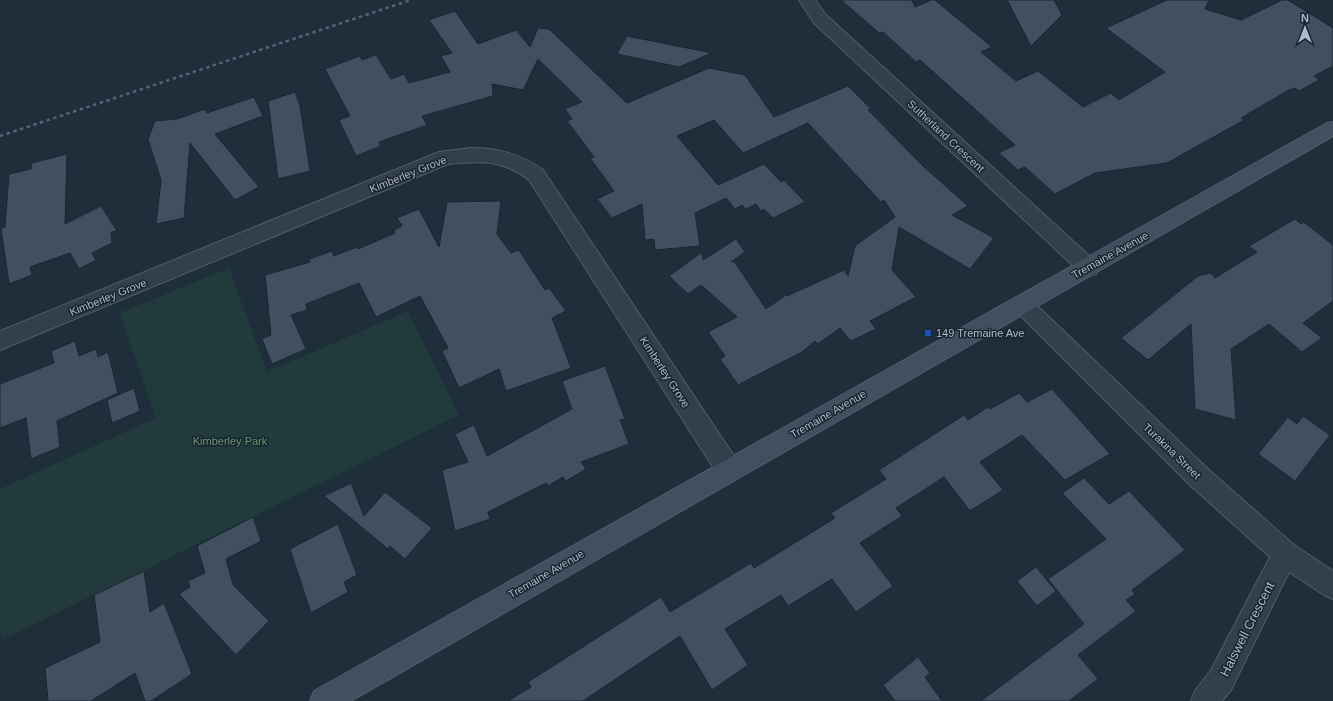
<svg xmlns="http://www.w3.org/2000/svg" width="1333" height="701" font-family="Arial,sans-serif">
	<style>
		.green { fill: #213b3c }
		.building { fill: #405060; stroke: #1b2632 }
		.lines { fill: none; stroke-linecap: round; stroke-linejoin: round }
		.street-casing { stroke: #515d69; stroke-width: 2 }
		.secondary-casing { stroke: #515d69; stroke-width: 2 }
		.street { fill: #333f4b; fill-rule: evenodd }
		.secondary { fill: #414f5f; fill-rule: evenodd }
		.rail { stroke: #556473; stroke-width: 2.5; stroke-dasharray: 3.5 3.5; stroke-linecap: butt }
		.transit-dot { fill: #1a4fb4; stroke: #192430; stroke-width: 1.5 }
		.labels { text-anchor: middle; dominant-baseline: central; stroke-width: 3; stroke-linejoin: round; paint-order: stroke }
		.street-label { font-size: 11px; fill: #aebac8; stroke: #192430 }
		.poi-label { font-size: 11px; fill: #aebac8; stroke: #192430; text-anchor: start }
		.park-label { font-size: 11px; fill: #639b6b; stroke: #192430 }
		.near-street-label { font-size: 13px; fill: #aebac8; stroke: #192430 }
	</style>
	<rect width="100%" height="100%" fill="#1f2e3b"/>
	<path class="green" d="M 229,268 L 267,372 L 408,311 L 459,415 L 2,640 L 0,631 L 0,489 L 156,418 L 120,313 Z"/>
	<path class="building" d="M 841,0 L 912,0 L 915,7 L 931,0 L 935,0 L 992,47 L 981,52 L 1016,81 L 1038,71 L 1083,107 L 1111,93 L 1119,100 L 1165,72 L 1106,28 L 1167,0 L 1209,0 L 1205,9 L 1241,20 L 1282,0 L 1288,0 L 1333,28 L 1333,66 L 1314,76 L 1319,80 L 1299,91 L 1295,88 L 1289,90 L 1241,118 L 1244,120 L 1167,163 L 1095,173 L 1055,194 L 1025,167 L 1018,170 L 999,153 L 1015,145 L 920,60 L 916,62 L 883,32 L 879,33 Z
		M 1007,0 L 1054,0 L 1062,15 L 1031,46 Z
		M 455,11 L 478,44 L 516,30 L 530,47 L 538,28 L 549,29 L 627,103 L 709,68 L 745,75 L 774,117 L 848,86 L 871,109 L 868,110 L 924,167 L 968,206 L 952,215 L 994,238 L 970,269 L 899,227 L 892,270 L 916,297 L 870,321 L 876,329 L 851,341 L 840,328 L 818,344 L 815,341 L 802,352 L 738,385 L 720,359 L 725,356 L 708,332 L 737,317 L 701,285 L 688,294 L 669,276 L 702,252 L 703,260 L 736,239 L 745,252 L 731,262 L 734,261 L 766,309 L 786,295 L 787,296 L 844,270 L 848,276 L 855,246 L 895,217 L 884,200 L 881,202 L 808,123 L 743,153 L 714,120 L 677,136 L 718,185 L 764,164 L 781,182 L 784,180 L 805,202 L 773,218 L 764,209 L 761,211 L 756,204 L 746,209 L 742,205 L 735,209 L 726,198 L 695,213 L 700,246 L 655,250 L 654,239 L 645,240 L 642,204 L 612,218 L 597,199 L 614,191 L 590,158 L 594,157 L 567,121 L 572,119 L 565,109 L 582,102 L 538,59 L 523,90 L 492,84 L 493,96 L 422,116 L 427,125 L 379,142 L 381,146 L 356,156 L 339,120 L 350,116 L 325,69 L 360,56 L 362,60 L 376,55 L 391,79 L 404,74 L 409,83 L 450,72 L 441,56 L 452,53 L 429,20 Z
		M 627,36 L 712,53 L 679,67 L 617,54 Z
		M 295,92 L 300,106 L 310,171 L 278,179 L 268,101 Z
		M 254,97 L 263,116 L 215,134 L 259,187 L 235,200 L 190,143 L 184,218 L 156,224 L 161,180 L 148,139 L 155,121 L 177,119 L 205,109 L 207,113 Z
		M 67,154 L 65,224 L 101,206 L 117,231 L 111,232 L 112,243 L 92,253 L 96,260 L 79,269 L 70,253 L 30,267 L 32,275 L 9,284 L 1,228 L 5,227 L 9,174 L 31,169 L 32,163 Z
		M 501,201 L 497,234 L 511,253 L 519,250 L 545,290 L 549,288 L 566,311 L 552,318 L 571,368 L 506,391 L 499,369 L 459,388 L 442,351 L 448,348 L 420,296 L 376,317 L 359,283 L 306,304 L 307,310 L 291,315 L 306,349 L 272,364 L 262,339 L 271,335 L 265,275 L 310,262 L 309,259 L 332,251 L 334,256 L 357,247 L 358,249 L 395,233 L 394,230 L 402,226 L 397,218 L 419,209 L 439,247 L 447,202 Z
		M 1295,219 L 1301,224 L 1304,222 L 1333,245 L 1333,301 L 1303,323 L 1322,338 L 1302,352 L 1269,324 L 1231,349 L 1236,420 L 1195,409 L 1191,324 L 1148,360 L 1121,338 L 1198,276 L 1211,273 L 1215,278 L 1257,252 L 1249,246 Z
		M 75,341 L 79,356 L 96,349 L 98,357 L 108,352 L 118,393 L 57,421 L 60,447 L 31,459 L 26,418 L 0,428 L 0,384 L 54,363 L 51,351 Z
		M 605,366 L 625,419 L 620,420 L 629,444 L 581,462 L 586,469 L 566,481 L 563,477 L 548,486 L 546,483 L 488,512 L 490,519 L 455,531 L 442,470 L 468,462 L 455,434 L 474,425 L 487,456 L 572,409 L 562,381 Z
		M 134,388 L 140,411 L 112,423 L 107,400 Z
		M 1052,389 L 1110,454 L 1065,480 L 1022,435 L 980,462 L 1003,490 L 970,511 L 944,477 L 896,508 L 902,516 L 860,543 L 893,586 L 856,612 L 832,579 L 788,606 L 781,595 L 725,629 L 748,665 L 712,690 L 680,636 L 583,701 L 508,701 L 531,687 L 528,682 L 661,597 L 670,612 L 751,563 L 754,568 L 835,518 L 831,513 L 886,479 L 879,470 L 964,415 L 968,420 L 988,407 L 990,409 L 1019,393 L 1027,402 Z
		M 1303,416 L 1330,435 L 1295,481 L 1258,454 L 1288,417 L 1297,424 Z
		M 1084,478 L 1109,504 L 1129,491 L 1185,550 L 1132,590 L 1135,594 L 1126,600 L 1136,611 L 1078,655 L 1098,679 L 1069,701 L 981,701 L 1084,624 L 1048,579 L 1106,539 L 1062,493 Z
		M 351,483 L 364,516 L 385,492 L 432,528 L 405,559 L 390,546 L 388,549 L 324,496 Z
		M 253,517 L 261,541 L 226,559 L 233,585 L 269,621 L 236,655 L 179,594 L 190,587 L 188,581 L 205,573 L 197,546 Z
		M 338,524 L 357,575 L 344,582 L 348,592 L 311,613 L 290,549 Z
		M 1036,567 L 1056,591 L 1037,606 L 1017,581 Z
		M 144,571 L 150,612 L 164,603 L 192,674 L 151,701 L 145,701 L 135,673 L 91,701 L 48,701 L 45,668 L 100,642 L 94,595 Z
		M 918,657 L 930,673 L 925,677 L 942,701 L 895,701 L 883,685 Z"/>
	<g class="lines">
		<g class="street-casing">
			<path id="street" d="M 799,0 L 815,0 L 826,15 L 1096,262 L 1099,268 L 1096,274 L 1089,276 L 1082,274 L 814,23 Z
				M 471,148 C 498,148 521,154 543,170 L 738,462 L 741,470 L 738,478 L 729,481 L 720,478 L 529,180 C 501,159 482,161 448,164 L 0,350 L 0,331 L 439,152 Z
				M 1022,295 L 1029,298 L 1209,470 L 1294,545 L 1333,571 L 1333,599 L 1324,595 L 1289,572 L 1231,690 L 1222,701 L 1191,701 L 1195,691 L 1211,670 L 1270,557 L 1191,486 L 1015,310 L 1011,304 L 1015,298 Z"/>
		</g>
		<g class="secondary-casing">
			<path id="secondary" d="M 1333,122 L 1333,136 L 351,701 L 310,701 L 314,691 L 1327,123 Z"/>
		</g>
		<use href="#street" class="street"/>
		<use href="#secondary" class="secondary"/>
		<path class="rail" d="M 0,136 L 411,0"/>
	</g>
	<rect class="transit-dot" x="924" y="329" width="8" height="8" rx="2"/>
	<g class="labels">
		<g class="street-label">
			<text transform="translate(946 136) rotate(43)">Sutherland Crescent</text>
			<text transform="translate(408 174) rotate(-22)">Kimberley Grove</text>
			<text transform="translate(1110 255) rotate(-29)">Tremaine Avenue</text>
			<text transform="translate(108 297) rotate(-22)">Kimberley Grove</text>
			<text transform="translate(665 372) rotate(57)">Kimberley Grove</text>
			<text transform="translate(828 414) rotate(-30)">Tremaine Avenue</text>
			<text transform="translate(1172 451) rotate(44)">Turakina Street</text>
			<text transform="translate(546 574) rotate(-30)">Tremaine Avenue</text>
		</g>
		<g class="poi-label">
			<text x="936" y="333">149 Tremaine Ave</text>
		</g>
		<g class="park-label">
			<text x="230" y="441">Kimberley Park</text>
		</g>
		<g class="near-street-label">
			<text transform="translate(1247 629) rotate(-63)">Halswell Crescent</text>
		</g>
	</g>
	<g transform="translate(1305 28)" stroke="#192430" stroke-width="3" paint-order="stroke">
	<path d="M0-3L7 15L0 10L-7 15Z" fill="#aebac8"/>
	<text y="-6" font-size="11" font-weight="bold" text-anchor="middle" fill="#aebac8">N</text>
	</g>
</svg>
